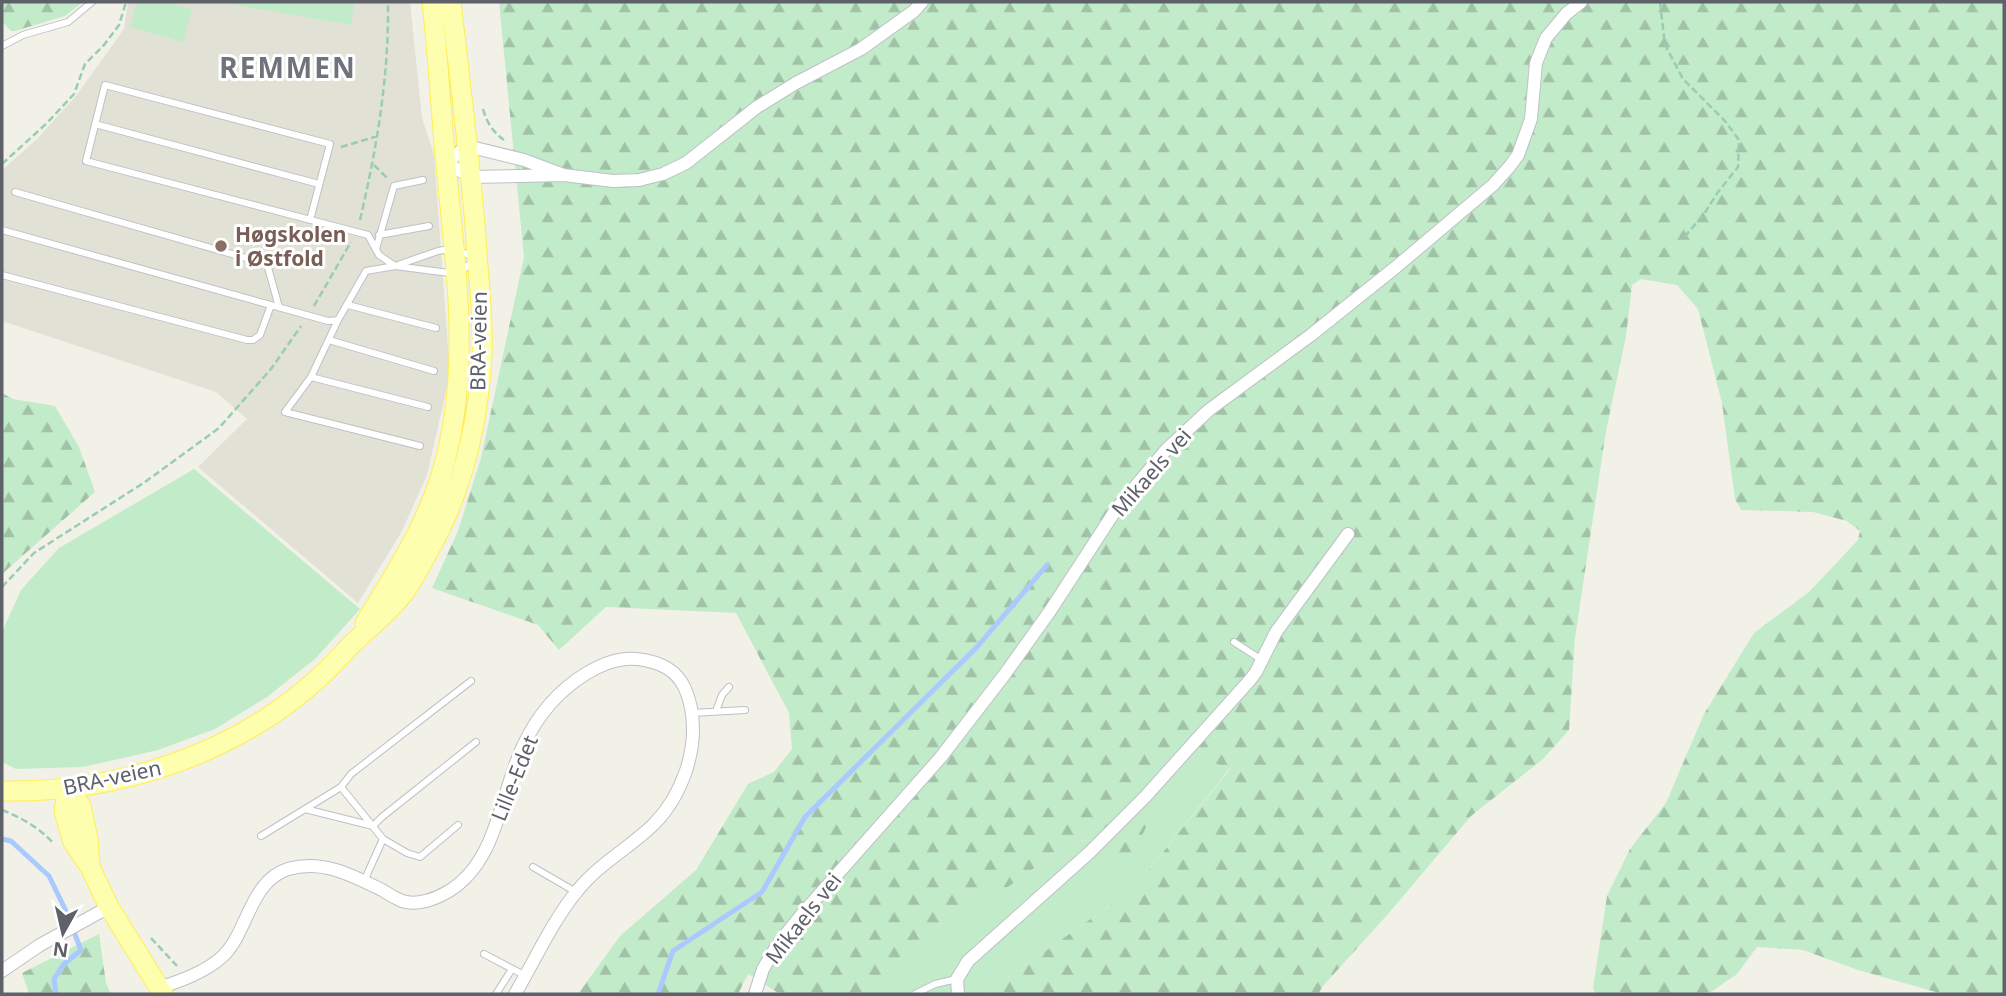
<svg xmlns="http://www.w3.org/2000/svg" width="2006" height="996" font-family="'Noto Sans',sans-serif">
	<style>
		.education { fill: #e2e1d6 }
		.green { fill: #c2ebc9 }
		.forest { fill: url(#forest-firs) }
		.lines { fill: none; stroke-linecap: round; stroke-linejoin: round }
		.stream { stroke: #aacaff; stroke-width: 5 }
		.service-casing { stroke: #bec0c7; stroke-width: 8 }
		.minor-casing { stroke: #bec0c7; stroke-width: 14 }
		.primary-casing { stroke: #ffee53; stroke-width: 21 }
		.path { stroke: #99cdb2; stroke-width: 2.5; stroke-dasharray: 7 3.5; stroke-linecap: butt }
		.service { stroke: #fff; stroke-width: 6 }
		.minor { stroke: #fff; stroke-width: 12 }
		.primary { stroke: #fdffaf; stroke-width: 19 }
		.education-dot { fill: #8d6e63; stroke: #fff; stroke-width: 2.5 }
		.labels { text-anchor: middle; dominant-baseline: central; stroke-width: 6; stroke-linejoin: round; paint-order: stroke }
		.education-label { font-size: 21px; font-weight: bold; fill: #785e54; stroke: #fff; text-anchor: start }
		.street-label { font-size: 21px; fill: #5e6169; stroke: #fff }
		.district-label { font-size: 28px; font-weight: bold; letter-spacing: 2px; fill: #6f737b; stroke: #fff }
	</style>
	<defs>
		<pattern id="forest-firs" width="22" height="20" patternUnits="userSpaceOnUse" patternTransform="scale(1.75)"><rect width="22" height="20" fill="#c2ebc9"/><path d="M5 1l3.5 6h-7zM16 11l3.5 6h-7z" fill="#a1c2a7"/></pattern>
	</defs>
	<rect width="100%" height="100%" fill="#f2f1e7"/>
	<path class="education" d="M 128,2 L 410,2 L 422,118 L 434,155 L 450,374 L 427,475 L 402,531 L 358,603 L 198,467 L 247,419 L 216,392 L 2,321 L 2,170 L 37,139 L 76,96 L 124,29 Z"/>
	<path class="green" d="M 137,2 L 167,2 L 192,9 L 183,42 L 130,27 Z
		M 218,2 L 355,2 L 351,25 Z
		M 194,469 L 360,609 L 316,658 L 267,697 L 215,729 L 158,750 L 83,767 L 16,769 L 2,762 L 2,632 L 21,590 L 59,548 Z
		M 1181,754 L 1231,767 L 1134,888 L 985,994 L 860,994 L 972,896 L 1008,887 L 1071,841 L 1104,840 Z"/>
	<path class="forest" d="M 2,2 L 83,2 L 65,16 L 15,31 L 11,31 L 2,21 Z
		M 499,2 L 2004,2 L 2004,994 L 1943,994 L 1858,970 L 1803,950 L 1757,947 L 1737,974 L 1711,992 L 1692,994 L 1596,994 L 1593,988 L 1607,896 L 1630,849 L 1666,803 L 1704,714 L 1754,633 L 1809,592 L 1858,540 L 1860,531 L 1847,521 L 1813,512 L 1741,510 L 1735,499 L 1722,403 L 1698,309 L 1677,285 L 1641,279 L 1632,285 L 1626,336 L 1606,431 L 1575,638 L 1569,730 L 1543,759 L 1471,816 L 1388,914 L 1323,986 L 1318,994 L 985,994 L 1134,888 L 1231,768 L 1181,754 L 1130,861 L 1111,857 L 1103,840 L 1071,841 L 1008,887 L 972,896 L 860,994 L 780,994 L 748,974 L 738,994 L 578,994 L 620,936 L 696,870 L 748,784 L 774,772 L 792,749 L 789,713 L 736,613 L 606,607 L 559,650 L 538,625 L 432,588 L 458,531 L 481,458 L 524,257 Z
		M 2,393 L 13,399 L 55,406 L 79,447 L 95,492 L 2,574 Z
		M 99,934 L 106,983 L 111,994 L 29,994 L 22,973 Z"/>
	<g class="lines">
		<path class="stream" d="M 2,839 L 11,841 L 49,876 L 65,909 L 81,950 L 63,965 L 54,979 L 56,994
			M 658,994 L 673,951 L 762,892 L 805,817 L 977,647 L 1047,565"/>
		<g class="service-casing">
			<path id="service" d="M 2,46 L 23,35 L 68,22 L 92,2
				M 95,124 L 319,184
				M 15,192 L 267,264 L 279,307
				M 2,230 L 328,321 L 338,320 L 366,271 L 395,266 L 438,251 L 454,248 L 477,259 L 457,274 L 395,266 L 379,255 L 368,235 L 86,161 L 105,85 L 330,144 L 310,220
				M 379,235 L 429,226
				M 376,249 L 394,186 L 423,180
				M 2,275 L 247,340 L 253,340 L 260,335 L 271,305
				M 348,305 L 436,328
				M 338,320 L 311,377 L 285,412 L 420,446
				M 329,340 L 434,371
				M 311,377 L 428,407
				M 1234,642 L 1262,660
				M 716,711 L 722,695 L 729,687
				M 692,713 L 745,710
				M 305,809 L 373,826 L 382,817 L 476,742
				M 261,836 L 341,787
				M 383,839 L 407,853 L 420,857 L 458,825
				M 533,867 L 576,892
				M 364,881 L 383,839 L 341,787 L 351,774 L 471,681
				M 484,954 L 526,976
				M 496,994 L 512,969
				M 915,994 L 935,984 L 957,979"/>
		</g>
		<g class="minor-casing">
			<path id="minor" d="M 564,175 L 524,160 L 467,146 L 446,163 L 471,177 L 564,175 L 613,181 L 639,180 L 663,174 L 686,163 L 757,107 L 796,83 L 861,49 L 914,11 L 922,2
				M 2,971 L 40,945 L 109,907
				M 159,988 C 180,981 206,972 223,956 C 248,932 250,881 288,869 C 322,859 352,875 382,890 C 388,894 395,898 402,901 C 417,906 436,899 449,891 C 498,861 500,794 523,746 C 537,716 559,690 587,673 C 612,658 634,654 661,665 C 680,673 687,689 691,708 C 699,749 682,796 653,825 C 629,848 599,864 578,890 C 554,918 534,962 515,994
				M 755,994 L 763,969 L 778,944 L 803,913 L 941,757 L 1005,674 L 1050,611 L 1117,508 L 1166,450 L 1209,410 L 1311,335 L 1396,267 L 1493,185 L 1510,166 L 1518,155 L 1531,119 L 1536,63 L 1546,38 L 1566,14 L 1581,2
				M 958,994 L 957,979 L 968,961 L 1090,852 L 1145,797 L 1250,680 L 1256,672 L 1276,632 L 1348,534"/>
		</g>
		<g class="primary-casing">
			<path id="primary" d="M 365,623 C 393,578 422,532 439,482 C 473,377 456,273 446,166 C 441,111 438,56 432,2
				M 68,787 L 64,811 L 73,842 L 90,867 L 109,907 L 163,994
				M 68,787 L 81,806 L 88,839 L 90,865
				M 2,791 C 118,793 238,754 323,674 C 334,664 343,653 353,643 C 370,627 389,612 403,594 C 413,581 420,566 428,552 C 463,491 478,426 482,356 C 484,317 478,277 476,238 C 470,159 460,80 451,2"/>
		</g>
		<path class="path" d="M 1660,2 L 1665,45 L 1683,79 L 1725,121 L 1739,140 L 1738,167 L 1718,192 L 1704,214 L 1682,240
			M 483,109 C 487,123 493,132 504,140
			M 341,147 L 378,136
			M 2,164 L 47,123 L 74,94 L 85,64 L 104,45 L 119,25 L 126,2
			M 374,165 L 387,178
			M 360,220 C 377,147 389,76 388,2
			M 314,306 L 351,242
			M 2,587 L 34,553 L 145,482 L 219,428 L 271,369 L 301,326
			M 2,810 C 22,818 40,828 54,844
			M 151,938 L 177,966"/>
		<use href="#service" class="service"/>
		<use href="#minor" class="minor"/>
		<use href="#primary" class="primary"/>
	</g>
	<circle class="education-dot" cx="221" cy="246" r="7"/>
	<g class="labels">
		<g class="education-label">
			<text x="235" y="234">Høgskolen<tspan x="235" dy="24">i Østfold</tspan></text>
		</g>
		<g class="street-label">
			<text transform="translate(478 341) rotate(-89)">BRA-veien</text>
			<text transform="translate(1151 472) rotate(-49)">Mikaels vei</text>
			<text transform="translate(112 777) rotate(-12)">BRA-veien</text>
			<text transform="translate(514 778) rotate(-68)">Lille-Edet</text>
			<text transform="translate(803 918) rotate(-52)">Mikaels vei</text>
		</g>
		<g class="district-label">
			<text x="288" y="67">REMMEN</text>
		</g>
	</g>
	<rect width="2006" height="996" fill="none" stroke="#5e6169" stroke-width="7"/>
	<g transform="translate(63 933) rotate(188)" stroke="#ffffff" stroke-width="5" paint-order="stroke">
	<path d="M0-5L12 26L0 18L-12 26Z" fill="#5e6169"/>
	<text y="-10" font-size="19" font-weight="bold" text-anchor="middle" fill="#5e6169">N</text>
	</g>
</svg>
